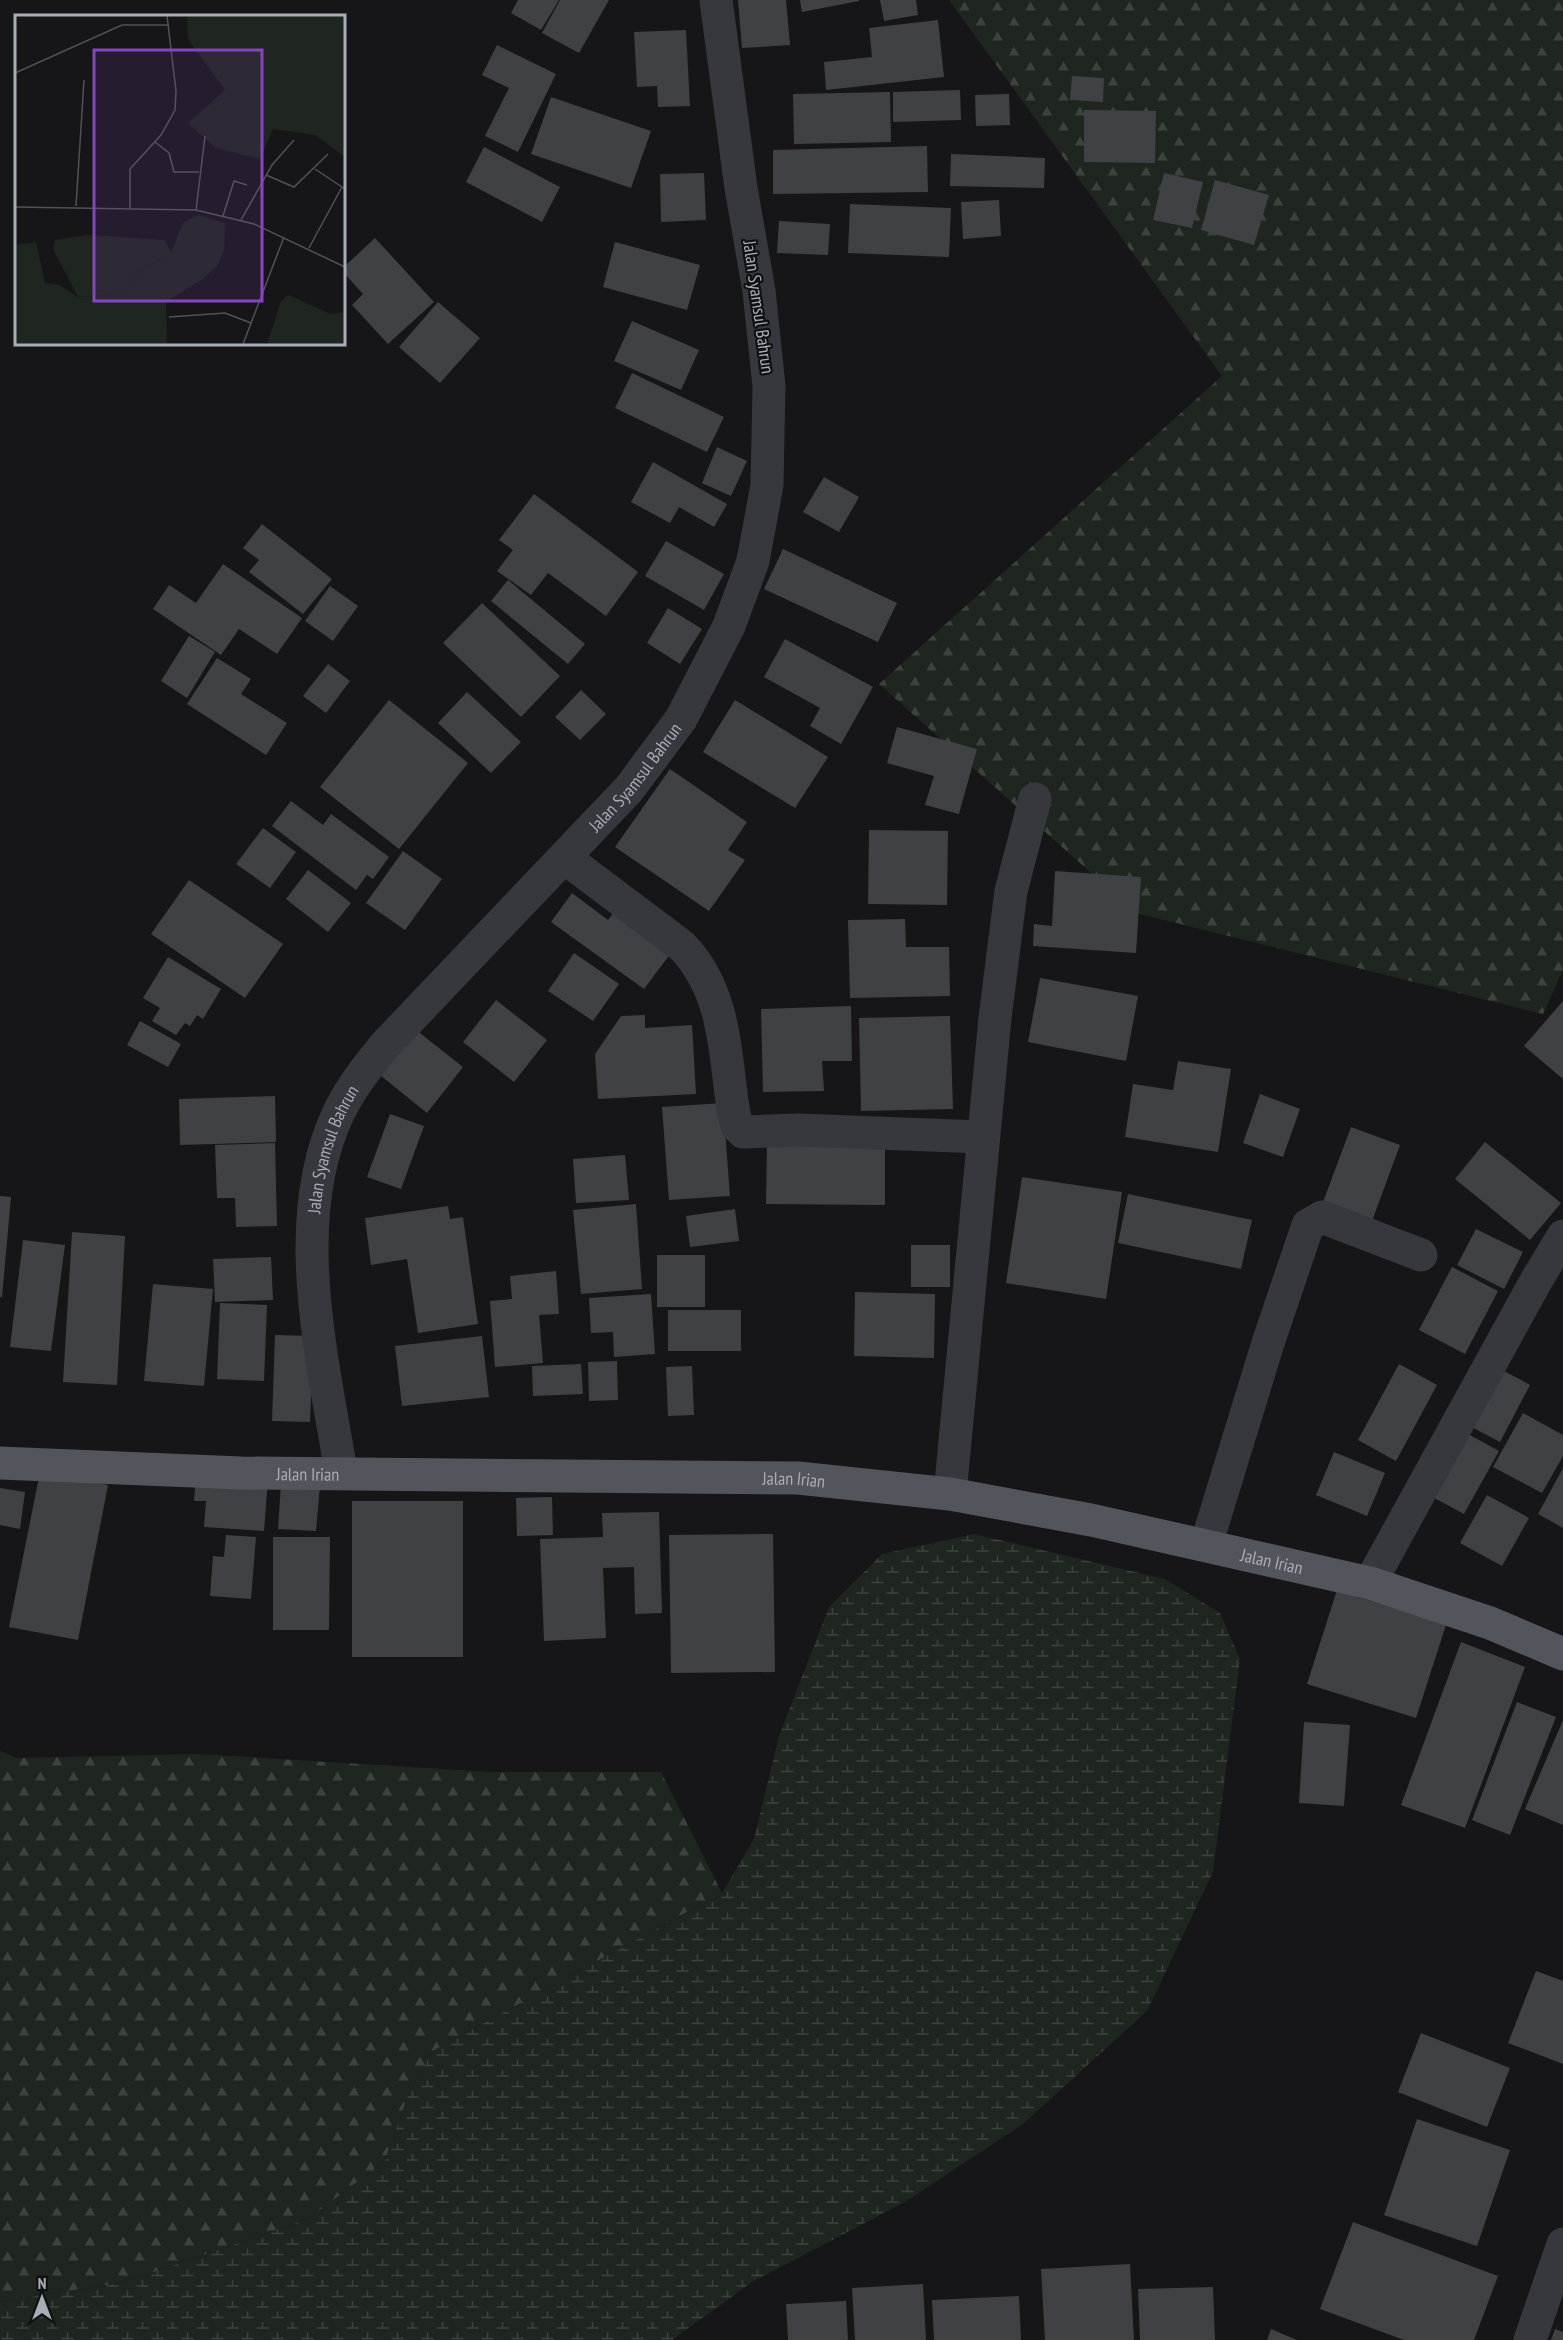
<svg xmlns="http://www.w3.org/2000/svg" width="1563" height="2340" font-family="'PT Sans Narrow',sans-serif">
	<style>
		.forest { fill: url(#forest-firs) }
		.wetland { fill: url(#wetland-marsh) }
		.building { fill: #404145 }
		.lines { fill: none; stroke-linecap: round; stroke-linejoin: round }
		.minor { stroke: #37383d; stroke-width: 33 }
		.primary { stroke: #53555c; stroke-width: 33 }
		.labels { text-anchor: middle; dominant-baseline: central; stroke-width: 4.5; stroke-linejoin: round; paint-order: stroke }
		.street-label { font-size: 18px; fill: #a8adb8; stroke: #111113 }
		.inset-road { fill: none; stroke: #505258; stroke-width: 1.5 }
		.view { fill: #8446be; fill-opacity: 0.15; stroke: #8446be; stroke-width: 3 }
		.inset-edge { fill: none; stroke: #a8adb8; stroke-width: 3 }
	</style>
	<defs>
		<pattern id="forest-firs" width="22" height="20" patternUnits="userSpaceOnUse" patternTransform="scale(1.5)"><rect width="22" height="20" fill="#1e261f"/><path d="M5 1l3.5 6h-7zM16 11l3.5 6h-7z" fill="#3c433d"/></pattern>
		<pattern id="wetland-marsh" width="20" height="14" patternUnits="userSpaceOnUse" patternTransform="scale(1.5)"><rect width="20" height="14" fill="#1e261f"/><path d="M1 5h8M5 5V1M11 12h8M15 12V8" fill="none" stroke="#3c433d"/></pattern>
	</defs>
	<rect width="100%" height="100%" fill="#161618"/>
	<path class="forest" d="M 949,0 L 1563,0 L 1563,970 L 1543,1014 L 1136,913 L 879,684 L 1222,376 Z
		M 0,1751 L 17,1758 L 197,1754 L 493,1772 L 661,1772 L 722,1893 L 433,2051 L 409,2093 L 385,2161 L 308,2219 L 125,2282 L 0,2302 Z"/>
	<path class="wetland" d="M 974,1534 L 1165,1579 L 1220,1613 L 1240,1659 L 1213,1872 L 1147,2011 L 1023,2124 L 905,2202 L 752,2282 L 672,2340 L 0,2340 L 0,2302 L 125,2282 L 308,2219 L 385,2161 L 409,2093 L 433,2051 L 722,1893 L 754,1839 L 779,1736 L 829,1607 L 882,1554 Z"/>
	<path class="building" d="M 518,0 L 559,0 L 541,30 L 511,13 Z
		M 560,0 L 609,0 L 579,53 L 542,33 Z
		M 738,0 L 786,0 L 790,45 L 742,48 Z
		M 800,0 L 859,0 L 859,1 L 802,12 Z
		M 880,0 L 916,0 L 918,15 L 884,21 Z
		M 938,20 L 944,77 L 826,90 L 824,62 L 872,57 L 869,28 Z
		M 686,30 L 690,106 L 658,107 L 657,86 L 637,87 L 634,32 Z
		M 497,45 L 556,74 L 518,152 L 485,136 L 509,88 L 482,75 Z
		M 1072,76 L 1104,78 L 1103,102 L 1070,100 Z
		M 960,90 L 961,120 L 893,122 L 893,92 Z
		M 890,92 L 891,142 L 794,144 L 793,94 Z
		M 1009,94 L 1010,125 L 976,126 L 975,95 Z
		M 551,97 L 651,131 L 631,188 L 531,154 Z
		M 1084,110 L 1156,111 L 1155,163 L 1084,162 Z
		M 927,146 L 928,192 L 773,194 L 773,150 Z
		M 484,147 L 560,187 L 542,222 L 466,182 Z
		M 951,154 L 1045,158 L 1044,188 L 950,186 Z
		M 704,173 L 706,220 L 661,222 L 660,174 Z
		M 1164,173 L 1203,182 L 1192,228 L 1153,220 Z
		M 1215,180 L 1269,195 L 1254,245 L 1201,230 Z
		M 999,200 L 1001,236 L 963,239 L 961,202 Z
		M 850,204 L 951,208 L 949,257 L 848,253 Z
		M 779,221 L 830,224 L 828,255 L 777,253 Z
		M 375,238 L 434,302 L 388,344 L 352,305 L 363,294 L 344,273 L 344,267 Z
		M 615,242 L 700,265 L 687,310 L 603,287 Z
		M 438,302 L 480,338 L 440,383 L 399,347 Z
		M 632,321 L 699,350 L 681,390 L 614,361 Z
		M 632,373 L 724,417 L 707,452 L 615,408 Z
		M 717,447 L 747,461 L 731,496 L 702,483 Z
		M 653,462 L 727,504 L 714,527 L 679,507 L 670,523 L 631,502 Z
		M 824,477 L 859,497 L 839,532 L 803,512 Z
		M 534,494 L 638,572 L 606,616 L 548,573 L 531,595 L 497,571 L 513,550 L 499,540 Z
		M 262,524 L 332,579 L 303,614 L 249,572 L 259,560 L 243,548 Z
		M 666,541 L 724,574 L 704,610 L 645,576 Z
		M 783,549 L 897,603 L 878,642 L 764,589 Z
		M 223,564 L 302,618 L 277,654 L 239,629 L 221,655 L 153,609 L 169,585 L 196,603 Z
		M 508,580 L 585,644 L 568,664 L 491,601 Z
		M 330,586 L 358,606 L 333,641 L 305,621 Z
		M 482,603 L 560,676 L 521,717 L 443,643 Z
		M 668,608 L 702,629 L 680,664 L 647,643 Z
		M 189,636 L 215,652 L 187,698 L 161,681 Z
		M 785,639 L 873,687 L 841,744 L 810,726 L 820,708 L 764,677 Z
		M 217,658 L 251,679 L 241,694 L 287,723 L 266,755 L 187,704 Z
		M 328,664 L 350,681 L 326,713 L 303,696 Z
		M 581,690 L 606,714 L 580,740 L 555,717 Z
		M 467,692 L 521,742 L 491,773 L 438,723 Z
		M 389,700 L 468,763 L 399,849 L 320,787 Z
		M 735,700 L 828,757 L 795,808 L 703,752 Z
		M 897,727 L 977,749 L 959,814 L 925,805 L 934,776 L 887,763 Z
		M 670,769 L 747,822 L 728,850 L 745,860 L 709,911 L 615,847 Z
		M 291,801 L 323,825 L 331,814 L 389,857 L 373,879 L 367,875 L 356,890 L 272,826 Z
		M 263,828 L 296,852 L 270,888 L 236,864 Z
		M 869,830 L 948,831 L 947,905 L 868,904 Z
		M 403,851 L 442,879 L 405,930 L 366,903 Z
		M 308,870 L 351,903 L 328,932 L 286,899 Z
		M 1055,871 L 1141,877 L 1136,953 L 1033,946 L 1034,924 L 1052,926 Z
		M 189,880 L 283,944 L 245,998 L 151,934 Z
		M 572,893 L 608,920 L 620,905 L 677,945 L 644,989 L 551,922 Z
		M 905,919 L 906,947 L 949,947 L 950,996 L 850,998 L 848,920 Z
		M 574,953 L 619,984 L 593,1021 L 548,991 Z
		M 168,957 L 221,989 L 203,1019 L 197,1015 L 190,1026 L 185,1023 L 176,1035 L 152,1021 L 160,1008 L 143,998 Z
		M 1040,978 L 1138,996 L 1126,1061 L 1028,1042 Z
		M 496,1000 L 547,1040 L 514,1082 L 463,1042 Z
		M 1563,1001 L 1563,1079 L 1524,1046 Z
		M 851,1006 L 852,1061 L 822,1061 L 824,1091 L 763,1092 L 761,1009 Z
		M 645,1015 L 645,1028 L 692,1025 L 696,1094 L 598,1099 L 595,1054 L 621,1016 Z
		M 950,1016 L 953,1109 L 861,1111 L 859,1018 Z
		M 140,1021 L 181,1044 L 168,1067 L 127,1045 Z
		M 416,1030 L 463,1067 L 427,1113 L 380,1075 Z
		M 1178,1061 L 1231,1069 L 1218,1152 L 1125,1137 L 1133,1084 L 1173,1090 Z
		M 1260,1094 L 1300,1109 L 1283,1157 L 1243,1143 Z
		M 275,1096 L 276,1142 L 180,1145 L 179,1099 Z
		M 723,1103 L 730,1196 L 669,1200 L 662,1107 Z
		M 390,1114 L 424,1126 L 401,1189 L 367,1177 Z
		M 1351,1127 L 1400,1145 L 1372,1221 L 1323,1202 Z
		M 767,1141 L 885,1141 L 885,1205 L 766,1204 Z
		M 1485,1142 L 1561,1203 L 1530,1240 L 1455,1179 Z
		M 275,1143 L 277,1226 L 236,1227 L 235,1198 L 217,1198 L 215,1145 Z
		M 625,1155 L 629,1200 L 576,1203 L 573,1159 Z
		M 1022,1177 L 1122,1192 L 1106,1299 L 1006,1283 Z
		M 1128,1194 L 1252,1220 L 1241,1269 L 1118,1243 Z
		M 0,1196 L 11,1197 L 2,1297 L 0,1297 Z
		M 636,1204 L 642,1289 L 581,1294 L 573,1210 Z
		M 448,1206 L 450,1219 L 463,1217 L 478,1324 L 418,1333 L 407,1259 L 371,1265 L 365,1218 Z
		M 735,1209 L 739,1241 L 690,1247 L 686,1216 Z
		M 1476,1229 L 1523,1252 L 1504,1289 L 1457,1265 Z
		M 72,1232 L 125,1236 L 117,1385 L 63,1382 Z
		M 23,1240 L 65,1245 L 51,1351 L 10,1347 Z
		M 911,1245 L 950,1245 L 950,1287 L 911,1287 Z
		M 657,1255 L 705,1255 L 705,1307 L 657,1307 Z
		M 271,1257 L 273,1300 L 215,1302 L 213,1259 Z
		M 1452,1267 L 1498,1291 L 1465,1354 L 1419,1330 Z
		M 556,1271 L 559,1314 L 539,1315 L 543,1363 L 495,1367 L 490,1301 L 512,1299 L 510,1276 Z
		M 153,1284 L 213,1289 L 204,1386 L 144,1381 Z
		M 855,1292 L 935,1294 L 934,1358 L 854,1356 Z
		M 651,1294 L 655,1354 L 614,1357 L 613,1332 L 591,1333 L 589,1298 Z
		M 220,1303 L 267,1305 L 264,1381 L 217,1379 Z
		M 668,1310 L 741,1310 L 741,1351 L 668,1351 Z
		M 275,1335 L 313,1336 L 310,1422 L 272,1421 Z
		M 482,1336 L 489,1397 L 402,1406 L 395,1346 Z
		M 617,1361 L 618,1400 L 589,1401 L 588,1362 Z
		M 581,1364 L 583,1394 L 533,1396 L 532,1366 Z
		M 1399,1364 L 1437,1385 L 1396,1461 L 1358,1440 Z
		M 692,1366 L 694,1415 L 668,1416 L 666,1367 Z
		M 1495,1366 L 1530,1385 L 1500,1442 L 1464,1423 Z
		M 1523,1413 L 1563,1435 L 1563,1456 L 1542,1493 L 1493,1467 Z
		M 1459,1429 L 1499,1451 L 1464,1514 L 1425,1493 Z
		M 1334,1452 L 1385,1473 L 1367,1516 L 1316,1495 Z
		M 1563,1468 L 1563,1528 L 1538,1514 Z
		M 40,1472 L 108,1485 L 78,1640 L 9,1627 Z
		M 196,1475 L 268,1480 L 264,1531 L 204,1527 L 206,1501 L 194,1501 Z
		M 281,1484 L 320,1486 L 316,1531 L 278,1529 Z
		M 0,1488 L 25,1492 L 20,1529 L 0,1525 Z
		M 1487,1495 L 1529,1518 L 1502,1566 L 1460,1543 Z
		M 552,1497 L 553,1535 L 517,1536 L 516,1498 Z
		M 352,1501 L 463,1501 L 463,1657 L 352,1657 Z
		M 659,1512 L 662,1613 L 635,1614 L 634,1567 L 603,1568 L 606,1638 L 544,1641 L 540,1539 L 603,1537 L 602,1513 Z
		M 773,1534 L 775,1672 L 671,1673 L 669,1535 Z
		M 226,1535 L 256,1537 L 251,1599 L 210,1596 L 213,1556 L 224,1557 Z
		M 273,1537 L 330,1537 L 329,1630 L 273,1630 Z
		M 1337,1590 L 1446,1625 L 1416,1718 L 1307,1684 Z
		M 1461,1642 L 1525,1667 L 1465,1828 L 1401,1805 Z
		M 1517,1702 L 1556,1717 L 1510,1835 L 1472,1820 Z
		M 1563,1720 L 1563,1825 L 1525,1809 Z
		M 1304,1722 L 1350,1725 L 1344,1806 L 1299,1803 Z
		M 1536,1971 L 1563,1981 L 1563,2064 L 1508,2043 Z
		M 1421,2033 L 1510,2068 L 1487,2127 L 1398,2092 Z
		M 1417,2119 L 1510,2150 L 1477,2246 L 1384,2215 Z
		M 1353,2222 L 1498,2276 L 1474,2340 L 1404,2340 L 1320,2309 Z
		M 1130,2264 L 1134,2340 L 1045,2340 L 1041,2269 Z
		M 923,2284 L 926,2340 L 855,2340 L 852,2288 Z
		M 1213,2287 L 1215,2340 L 1140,2340 L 1138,2289 Z
		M 1019,2296 L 1021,2340 L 934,2340 L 932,2300 Z
		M 846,2301 L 848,2340 L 788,2340 L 786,2304 Z
		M 1271,2329 L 1297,2340 L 1267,2340 Z
		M 1555,2329 L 1563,2332 L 1563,2340 L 1551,2340 Z"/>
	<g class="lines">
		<g class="minor">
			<path d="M 565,858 L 682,946 C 727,993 724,1053 734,1114 L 737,1126 L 743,1132 L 798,1130 L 982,1137"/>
			<path id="s1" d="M 341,1472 C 323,1359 287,1220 339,1112 C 351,1087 368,1066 386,1044 L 629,789 L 681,719 L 729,626 L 753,561 L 767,485 L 769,386 L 759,291 L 741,188 L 716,0"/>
			<path d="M 950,1494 L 995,1018 L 1011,891 L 1035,799"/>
			<path d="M 1206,1545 L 1268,1343 L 1308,1225 L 1322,1217 L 1421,1255"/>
			<path d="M 1370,1583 L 1536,1281 L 1563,1236"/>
			<path d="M 1530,2340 L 1563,2244"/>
		</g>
		<path class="primary" id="s2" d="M 0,1463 L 241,1473 L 798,1478 L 950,1494 L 1091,1520 L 1370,1583 L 1490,1623 L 1563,1654"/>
	</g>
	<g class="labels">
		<g class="street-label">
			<text transform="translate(759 307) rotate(82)">Jalan Syamsul Bahrun</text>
			<text stroke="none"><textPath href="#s1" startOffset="814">Jalan Syamsul Bahrun</textPath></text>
			<text stroke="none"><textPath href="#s1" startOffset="328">Jalan Syamsul Bahrun</textPath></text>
			<text stroke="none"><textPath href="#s2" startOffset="308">Jalan Irian</textPath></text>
			<text stroke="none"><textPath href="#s2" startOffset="794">Jalan Irian</textPath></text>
			<text stroke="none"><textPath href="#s2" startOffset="1280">Jalan Irian</textPath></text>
		</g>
	</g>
	<g transform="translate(15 15)">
		<rect width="330" height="330" fill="#161618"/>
		<path d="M 172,1 L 330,1 L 330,142 L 300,120 L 258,114 L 245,144 L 201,133 L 173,108 L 210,75 L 173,24 ZM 72,220 L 150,225 L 156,238 L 125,255 L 112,273 L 92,280 L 63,282 L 38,234 L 40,225 Z" fill="#1e261f"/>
		<path d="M 183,200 L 210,208 L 209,236 L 202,251 L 189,263 L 151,287 L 152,329 L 0,329 L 0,230 L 21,227 L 30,268 L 45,270 L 63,282 L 92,280 L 112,273 L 125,255 L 156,238 L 168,208 ZM 273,280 L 316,299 L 330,297 L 330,329 L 252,329 L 266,286 Z" fill="#1e261f"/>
		<path class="inset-road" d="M 0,58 L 107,10 L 154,10M 140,127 L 154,138 L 159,157 L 184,157M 300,154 L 330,174M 251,160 L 279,172 L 313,139M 61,191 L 69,65M 0,192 L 181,195 L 239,209 L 330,252M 115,193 L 115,154 L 146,120 L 160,95 L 161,76 L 152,1M 181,195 L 190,121M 208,201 L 219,166 L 232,170M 226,205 L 257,150 L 279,125M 294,233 L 327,172M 154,302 L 210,298 L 236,308M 228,329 L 269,222"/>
		<path class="view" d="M 79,35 L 247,35 L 247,286 L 79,286 Z"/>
		<rect width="330" height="330" class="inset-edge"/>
	</g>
	<g transform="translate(42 2298)" stroke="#111113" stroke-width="4.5" paint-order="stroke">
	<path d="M0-4.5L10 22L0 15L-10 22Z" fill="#a8adb8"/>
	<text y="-9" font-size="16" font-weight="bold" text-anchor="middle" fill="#a8adb8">N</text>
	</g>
</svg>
